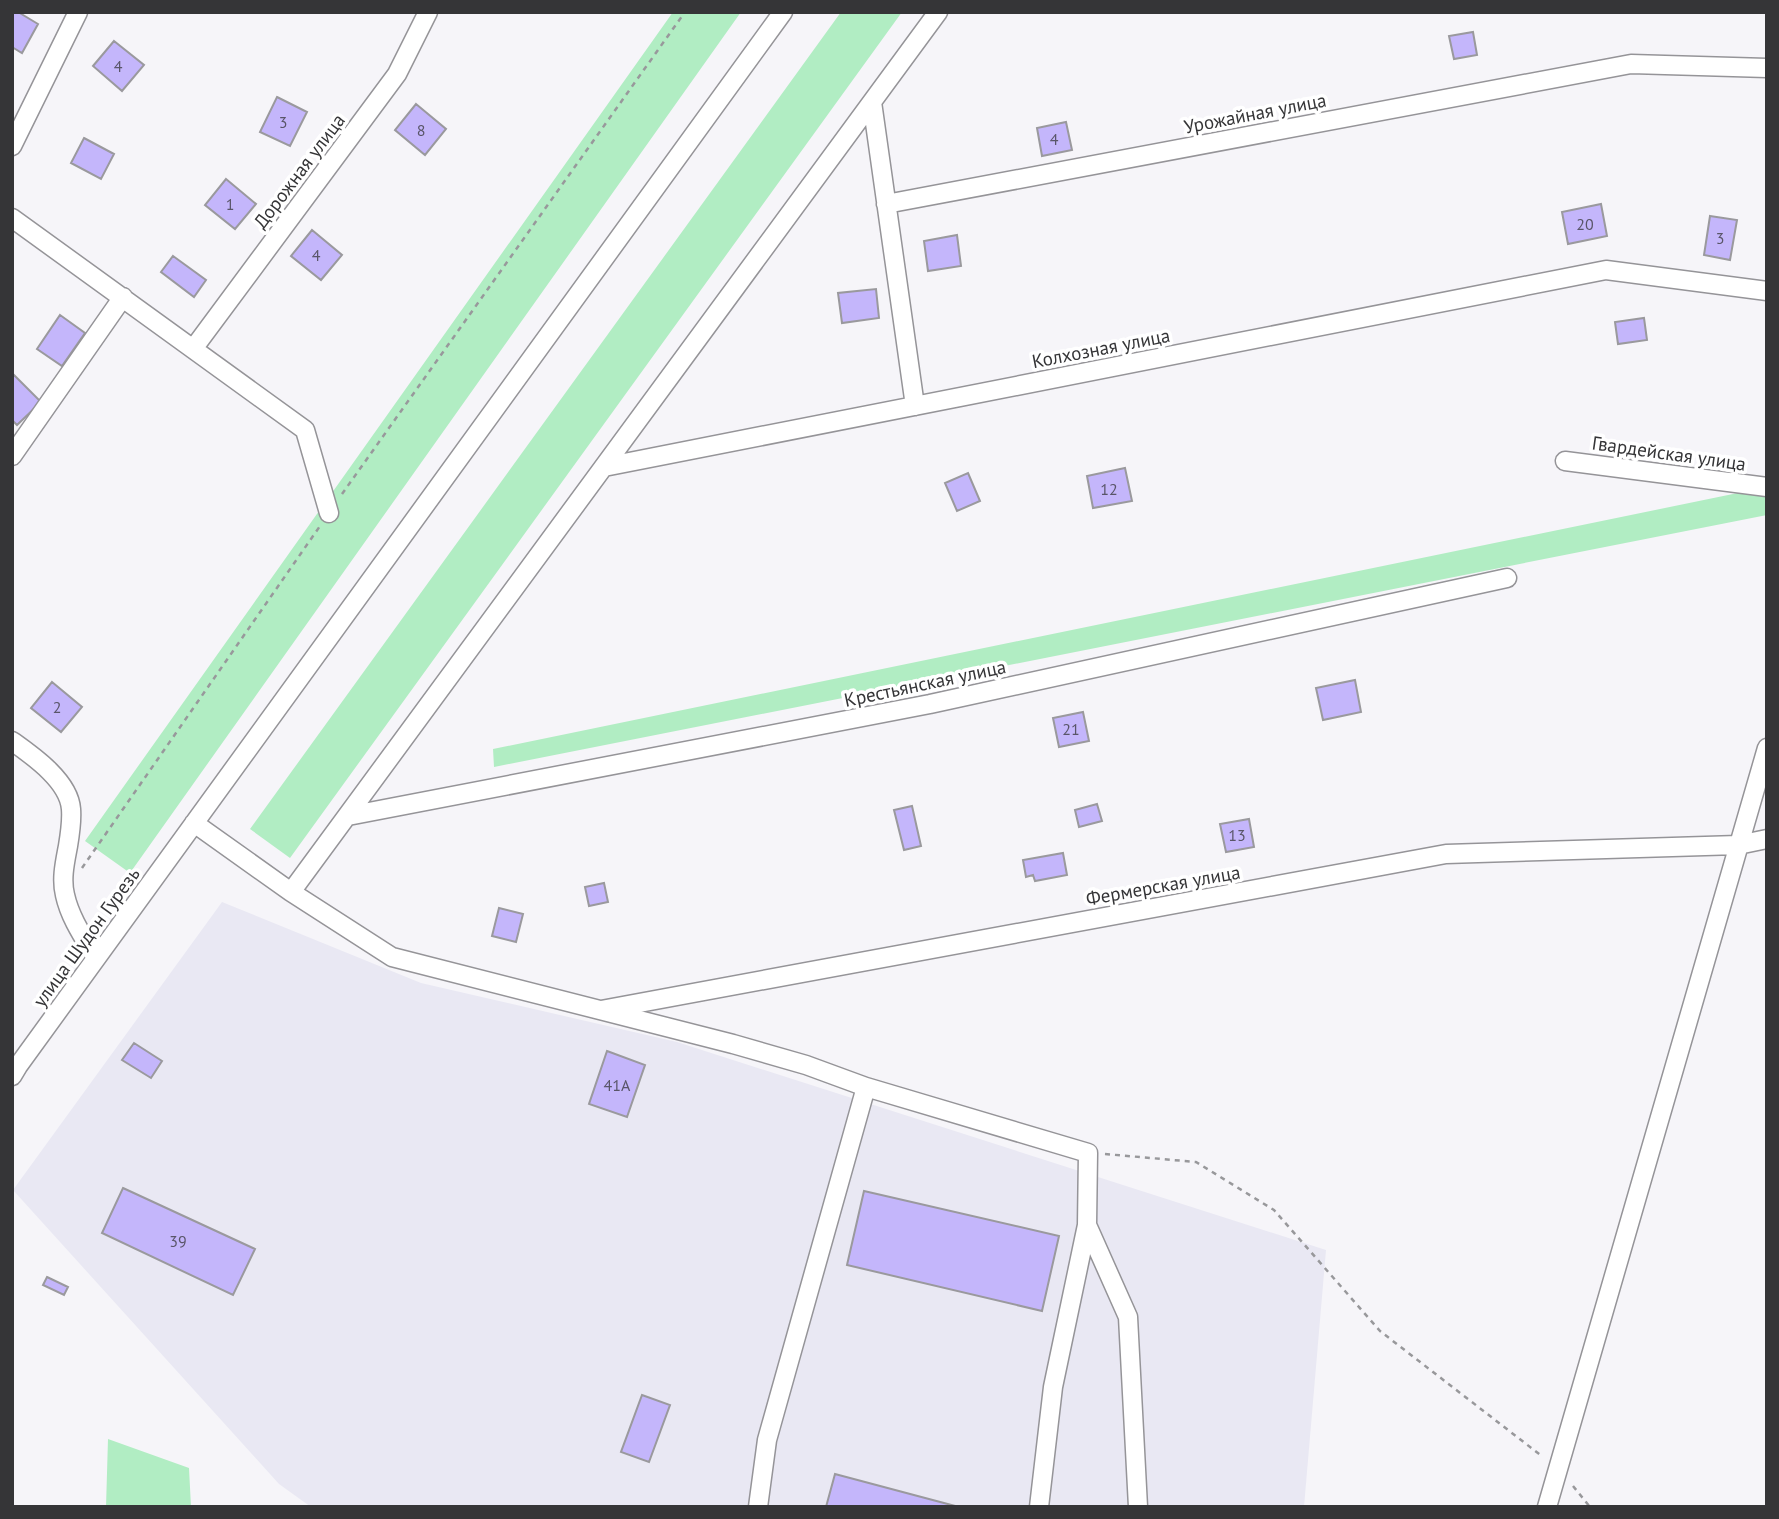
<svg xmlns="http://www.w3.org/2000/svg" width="1779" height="1519" font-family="'PT Sans',sans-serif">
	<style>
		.built { fill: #e9e8f3 }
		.green { fill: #b1edc3 }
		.building { fill: #c4b6fb; stroke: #9a999d; stroke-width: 2 }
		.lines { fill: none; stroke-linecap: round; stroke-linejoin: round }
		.minor-casing { stroke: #959498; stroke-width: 21 }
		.path { stroke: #98989b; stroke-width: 2.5; stroke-dasharray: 5 5; stroke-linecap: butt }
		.minor { stroke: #fff; stroke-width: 18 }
		.labels { text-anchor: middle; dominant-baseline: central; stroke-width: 7; stroke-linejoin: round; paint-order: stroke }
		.number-label { font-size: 16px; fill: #595568 }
		.street-label { font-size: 19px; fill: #353537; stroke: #fff }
	</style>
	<rect width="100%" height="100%" fill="#f6f5f9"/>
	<path class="built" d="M 222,902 L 421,983 L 677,1042 L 1326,1250 L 1304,1507 L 311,1507 L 279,1484 L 13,1190 Z"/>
	<path class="green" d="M 673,12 L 741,12 L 130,873 L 85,841 Z
		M 841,12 L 902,12 L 290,858 L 250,829 Z
		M 1767,487 L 1767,515 L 494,767 L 493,749 Z
		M 108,1439 L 189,1468 L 191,1507 L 106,1507 Z"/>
	<path class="building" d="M 12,12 L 18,12 L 38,24 L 22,53 L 12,47 Z
		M 1473,32 L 1477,55 L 1454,59 L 1449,36 Z
		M 114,41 L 144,65 L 122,91 L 93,66 Z
		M 277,97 L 307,112 L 290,146 L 260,132 Z
		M 416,104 L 446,129 L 425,155 L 395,130 Z
		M 1066,122 L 1072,150 L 1042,156 L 1037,128 Z
		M 84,138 L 114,154 L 101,179 L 71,163 Z
		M 226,179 L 256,204 L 235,229 L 205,205 Z
		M 1601,204 L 1607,236 L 1568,244 L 1562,212 Z
		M 1710,216 L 1737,220 L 1730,260 L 1704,255 Z
		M 312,230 L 342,255 L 321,280 L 291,256 Z
		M 957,235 L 961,266 L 928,271 L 924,241 Z
		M 173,256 L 206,280 L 194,297 L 161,272 Z
		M 876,289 L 879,318 L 842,323 L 838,293 Z
		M 60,315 L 85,333 L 62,366 L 37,349 Z
		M 1644,318 L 1647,340 L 1618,344 L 1615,322 Z
		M 13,374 L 41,402 L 17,425 L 12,420 Z
		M 1125,468 L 1132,501 L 1093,508 L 1087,476 Z
		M 968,473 L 980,501 L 957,511 L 945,483 Z
		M 1355,680 L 1361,712 L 1323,720 L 1316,688 Z
		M 52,682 L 82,707 L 61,732 L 31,708 Z
		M 1083,712 L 1089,741 L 1059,747 L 1053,718 Z
		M 1097,804 L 1102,821 L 1079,827 L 1075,810 Z
		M 912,806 L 921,846 L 904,850 L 894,810 Z
		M 1249,819 L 1254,847 L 1226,852 L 1220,824 Z
		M 1063,853 L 1067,875 L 1035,881 L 1033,875 L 1026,877 L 1023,860 Z
		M 604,883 L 608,902 L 589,906 L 585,887 Z
		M 499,908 L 523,914 L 516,942 L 492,936 Z
		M 134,1043 L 162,1061 L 151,1078 L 122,1060 Z
		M 607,1051 L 645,1065 L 627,1117 L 589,1104 Z
		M 123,1188 L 255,1249 L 233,1295 L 102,1233 Z
		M 864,1191 L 1059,1236 L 1042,1311 L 847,1265 Z
		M 47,1277 L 68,1287 L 64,1295 L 43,1285 Z
		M 642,1395 L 670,1405 L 649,1462 L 621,1452 Z
		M 835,1474 L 959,1507 L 826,1507 Z"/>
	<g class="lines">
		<g class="minor-casing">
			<path id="minor" d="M 872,102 L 915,406
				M 12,146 L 78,12
				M 886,204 L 1631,64 L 1767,68
				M 12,218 L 305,430 L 329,513
				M 193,349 L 397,74 L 428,12
				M 12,456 L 123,297
				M 1565,461 L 1767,487
				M 604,467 L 1606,270 L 1767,291
				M 12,741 C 33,756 69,781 71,809 C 72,821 70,834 68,846 C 65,862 61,879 65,895 C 70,918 84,938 96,958
				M 348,816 L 930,704 L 1507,578
				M 194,823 L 291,892 L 392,957 L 733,1044 L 806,1065 L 866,1087 L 767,1440 L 758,1507
				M 291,892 L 938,12
				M 601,1010 L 1446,854 L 1738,845 L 1767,839
				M 12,1076 L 18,1066 L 783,12
				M 866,1087 L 1088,1153 L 1087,1225 L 1128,1317 L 1138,1507
				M 1039,1507 L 1053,1387 L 1087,1225
				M 1547,1507 L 1767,748"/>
		</g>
		<path class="path" d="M 342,494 L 685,12
			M 82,868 L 320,526
			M 1105,1154 L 1196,1162 L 1274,1210 L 1380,1331 L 1543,1457
			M 1573,1486 L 1590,1507"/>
		<use href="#minor" class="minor"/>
	</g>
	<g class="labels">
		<g class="number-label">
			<text x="118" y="66">4</text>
			<text x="283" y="122">3</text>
			<text x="421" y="130">8</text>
			<text x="1054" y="139">4</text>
			<text x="230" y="204">1</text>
			<text x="1585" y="224">20</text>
			<text x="1720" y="238">3</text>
			<text x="316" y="255">4</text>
			<text x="1109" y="489">12</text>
			<text x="57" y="707">2</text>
			<text x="1071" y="729">21</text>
			<text x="1237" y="835">13</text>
			<text x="617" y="1085">41А</text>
			<text x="178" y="1241">39</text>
		</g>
		<g class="street-label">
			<text transform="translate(1255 113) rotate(-11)">Урожайная улица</text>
			<text transform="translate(299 171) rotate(-53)">Дорожная улица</text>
			<text transform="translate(1101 348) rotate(-11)">Колхозная улица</text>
			<text transform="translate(1669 453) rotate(8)">Гвардейская улица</text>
			<text transform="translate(925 683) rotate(-12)">Крестьянская улица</text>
			<text transform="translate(1163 885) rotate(-10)">Фермерская улица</text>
			<text transform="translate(86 937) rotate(-54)">улица Шудон Гурезь</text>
		</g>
	</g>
	<rect width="1779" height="1519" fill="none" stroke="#353537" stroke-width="28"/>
</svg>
